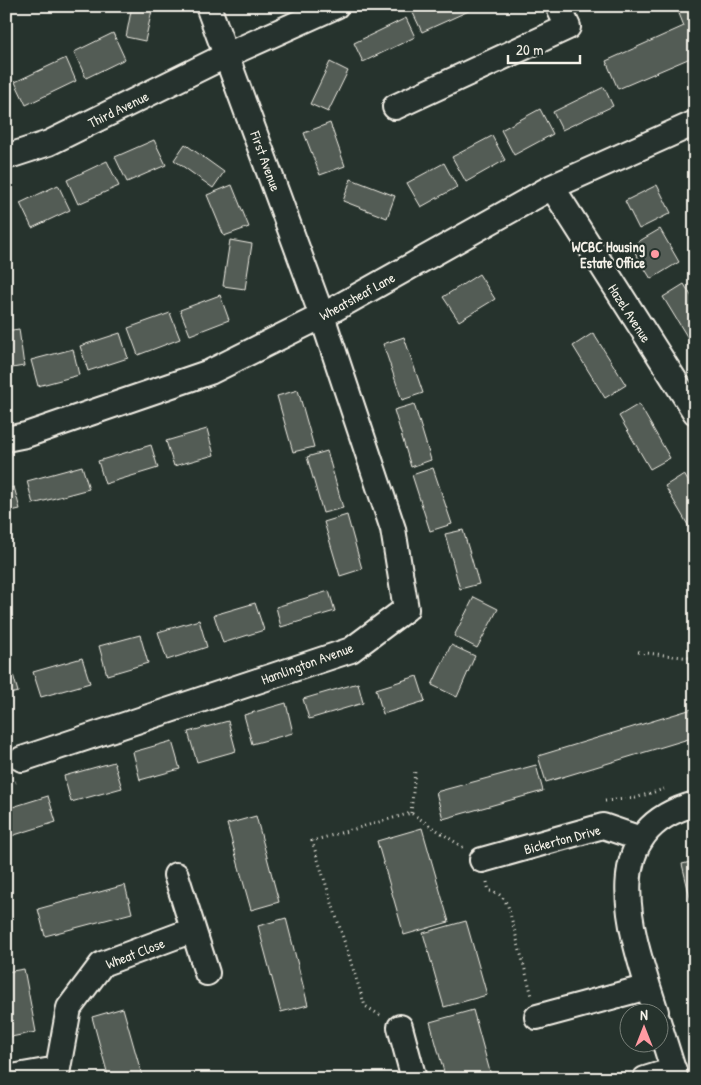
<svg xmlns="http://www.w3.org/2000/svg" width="701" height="1085" font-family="'Patrick Hand',sans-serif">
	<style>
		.building { fill: #525c55; stroke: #f4f1e8 }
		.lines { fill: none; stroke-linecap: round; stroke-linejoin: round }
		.minor-casing { stroke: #f4f1e8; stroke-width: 28 }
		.path { stroke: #f4f1e8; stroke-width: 3; stroke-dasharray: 1 4; stroke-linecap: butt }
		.minor { stroke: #26332d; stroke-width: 24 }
		.poi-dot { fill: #ff9aa2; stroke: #26332d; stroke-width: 2 }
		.labels { text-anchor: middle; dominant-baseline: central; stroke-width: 4.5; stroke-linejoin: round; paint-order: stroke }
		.street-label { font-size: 14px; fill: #f4f1e8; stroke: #26332d }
		.poi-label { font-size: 14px; font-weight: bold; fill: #f4f1e8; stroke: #26332d; text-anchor: end }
	</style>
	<rect width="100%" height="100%" fill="#26332d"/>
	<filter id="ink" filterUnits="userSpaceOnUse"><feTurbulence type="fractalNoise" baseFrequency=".02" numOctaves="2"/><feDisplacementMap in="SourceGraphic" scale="10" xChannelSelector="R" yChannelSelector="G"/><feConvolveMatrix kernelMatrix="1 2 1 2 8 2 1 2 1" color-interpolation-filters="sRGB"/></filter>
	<g filter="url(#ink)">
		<path class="building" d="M 132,6 L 153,6 L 145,41 L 126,37 Z
			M 429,6 L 472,6 L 473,9 L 422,32 L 413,13 Z
			M 676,6 L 695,6 L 695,56 L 618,89 L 606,61 L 684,26 Z
			M 406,18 L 415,37 L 363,62 L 354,43 Z
			M 113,33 L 125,59 L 86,78 L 74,52 Z
			M 66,58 L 76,81 L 26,105 L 15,82 Z
			M 330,62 L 348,71 L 328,112 L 310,104 Z
			M 604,87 L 613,106 L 562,130 L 553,112 Z
			M 540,109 L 553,134 L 514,155 L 501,130 Z
			M 330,123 L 345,166 L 320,175 L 304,133 Z
			M 492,136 L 505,160 L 466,182 L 452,157 Z
			M 154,140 L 166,165 L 127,182 L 115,157 Z
			M 185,144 L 224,172 L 213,188 L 174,160 Z
			M 107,161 L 119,186 L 78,204 L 67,180 Z
			M 444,163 L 457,187 L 421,207 L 407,183 Z
			M 351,179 L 395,196 L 387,218 L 343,201 Z
			M 58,185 L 70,210 L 32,228 L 20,203 Z
			M 232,185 L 249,227 L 224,236 L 207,195 Z
			M 657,185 L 671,213 L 639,229 L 625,201 Z
			M 660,229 L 679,262 L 651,279 L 631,246 Z
			M 230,240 L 252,244 L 245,289 L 223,286 Z
			M 479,274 L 495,299 L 459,321 L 443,297 Z
			M 684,284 L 695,302 L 694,348 L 663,297 Z
			M 220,295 L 229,320 L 190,335 L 180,310 Z
			M 170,313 L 180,339 L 138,355 L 128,328 Z
			M 19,329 L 24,366 L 6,369 L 6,331 Z
			M 120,333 L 128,358 L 88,371 L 80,346 Z
			M 593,333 L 626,385 L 605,398 L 573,346 Z
			M 404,337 L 423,393 L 402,400 L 383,344 Z
			M 73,349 L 79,375 L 38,386 L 31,360 Z
			M 298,390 L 314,447 L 293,452 L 277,396 Z
			M 414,404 L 431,460 L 411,467 L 394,410 Z
			M 639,404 L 670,458 L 650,469 L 619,416 Z
			M 207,429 L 214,455 L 174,466 L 166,441 Z
			M 151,445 L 158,468 L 105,484 L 98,461 Z
			M 327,451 L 343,508 L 323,513 L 307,457 Z
			M 82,466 L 89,489 L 33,504 L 27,481 Z
			M 433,468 L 452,524 L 430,531 L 412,475 Z
			M 684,474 L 695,493 L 695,537 L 665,486 Z
			M 14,487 L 20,509 L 6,512 L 6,489 Z
			M 347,515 L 362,569 L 340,576 L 324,522 Z
			M 463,530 L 479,584 L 460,589 L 445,534 Z
			M 329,591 L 335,611 L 281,627 L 276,607 Z
			M 474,597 L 498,609 L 477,648 L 454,636 Z
			M 255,603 L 264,630 L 223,643 L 214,615 Z
			M 199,620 L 207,647 L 167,660 L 158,632 Z
			M 140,635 L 148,663 L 107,675 L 99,646 Z
			M 451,645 L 475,656 L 457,697 L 432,685 Z
			M 82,658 L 90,683 L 41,697 L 33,672 Z
			M 10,664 L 18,692 L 6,695 L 6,665 Z
			M 417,676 L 425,701 L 383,714 L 376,689 Z
			M 358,683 L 363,703 L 309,719 L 303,699 Z
			M 286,703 L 293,733 L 252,744 L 244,715 Z
			M 692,709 L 695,718 L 695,737 L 546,782 L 538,756 Z
			M 228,721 L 236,751 L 197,762 L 188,732 Z
			M 172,741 L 180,769 L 140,780 L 133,752 Z
			M 114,762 L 122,788 L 71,802 L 64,776 Z
			M 536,765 L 543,791 L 443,819 L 436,792 Z
			M 48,796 L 56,822 L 8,837 L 6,809 Z
			M 256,816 L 279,902 L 251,910 L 227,824 Z
			M 422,828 L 449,922 L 404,935 L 377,841 Z
			M 695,861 L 695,918 L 682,864 Z
			M 125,885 L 132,913 L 45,936 L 38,909 Z
			M 286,918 L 308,1005 L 281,1012 L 258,926 Z
			M 466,921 L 487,995 L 444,1007 L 423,933 Z
			M 24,969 L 36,1032 L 11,1037 L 6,1014 L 6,972 Z
			M 123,1008 L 143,1079 L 109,1079 L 92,1017 Z
			M 473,1010 L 492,1079 L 446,1079 L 430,1022 Z"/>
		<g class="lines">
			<g class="minor-casing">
				<path id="minor" d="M 395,107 L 568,27 L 558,6
					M 6,157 L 49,143 L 227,55 L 336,6
					M 552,187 L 695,412
					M 6,439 L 26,435 L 210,372 L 322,316 L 552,187 L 695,123
					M 22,759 L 351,650 L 406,609 L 393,529 L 322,316 L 208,6
					M 482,860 L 603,826 L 641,839
					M 176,875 L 207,973
					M 656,1012 C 634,941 591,831 695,804
					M 537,1017 L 648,987
					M 658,1021 L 676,1079
					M 400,1027 L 414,1079
					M 6,1078 L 57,1069
					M 56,1079 L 69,1008 L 102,964 L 193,930
					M 645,1079 L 674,1070"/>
			</g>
			<path class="path" d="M 638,652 L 691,658 L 695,662
				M 6,785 L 16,782
				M 605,801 L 635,798 L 664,789
				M 411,813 L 415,771
				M 487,882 L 489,891 C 499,892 503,897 508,906 L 532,996
				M 380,1015 L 365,1006 L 312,841 L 411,813 L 464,848"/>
			<use href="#minor" class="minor"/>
		</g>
	</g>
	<circle class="poi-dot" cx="655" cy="254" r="5"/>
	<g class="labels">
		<g class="street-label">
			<text transform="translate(118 109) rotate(-26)">Third Avenue</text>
			<text transform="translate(266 161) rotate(70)">First Avenue</text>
			<text transform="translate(357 296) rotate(-29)">Wheatsheaf Lane</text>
			<text transform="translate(630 313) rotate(57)">Hazel Avenue</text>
			<text transform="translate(307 663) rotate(-20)">Hamlington Avenue</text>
			<text transform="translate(562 839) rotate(-15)">Bickerton Drive</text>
			<text transform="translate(135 953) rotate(-21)">Wheat Close</text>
		</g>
		<g class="poi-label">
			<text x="645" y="246">WCBC Housing<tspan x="645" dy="16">Estate Office</tspan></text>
		</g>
	</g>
	<rect width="701" height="1085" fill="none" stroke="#26332d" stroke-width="25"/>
	<rect x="12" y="12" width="676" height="1060" fill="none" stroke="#f4f1e8" stroke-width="2" filter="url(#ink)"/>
	<g transform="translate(644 1028)"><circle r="24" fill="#26332d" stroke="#787f78"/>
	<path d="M0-4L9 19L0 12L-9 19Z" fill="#ff9aa2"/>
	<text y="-8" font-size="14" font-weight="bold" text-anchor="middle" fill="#f4f1e8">N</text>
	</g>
	<path d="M508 55v8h72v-8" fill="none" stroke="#f4f1e8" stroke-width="2.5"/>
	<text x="516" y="55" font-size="15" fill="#f4f1e8" stroke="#26332d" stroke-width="4" paint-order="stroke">20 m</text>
</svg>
